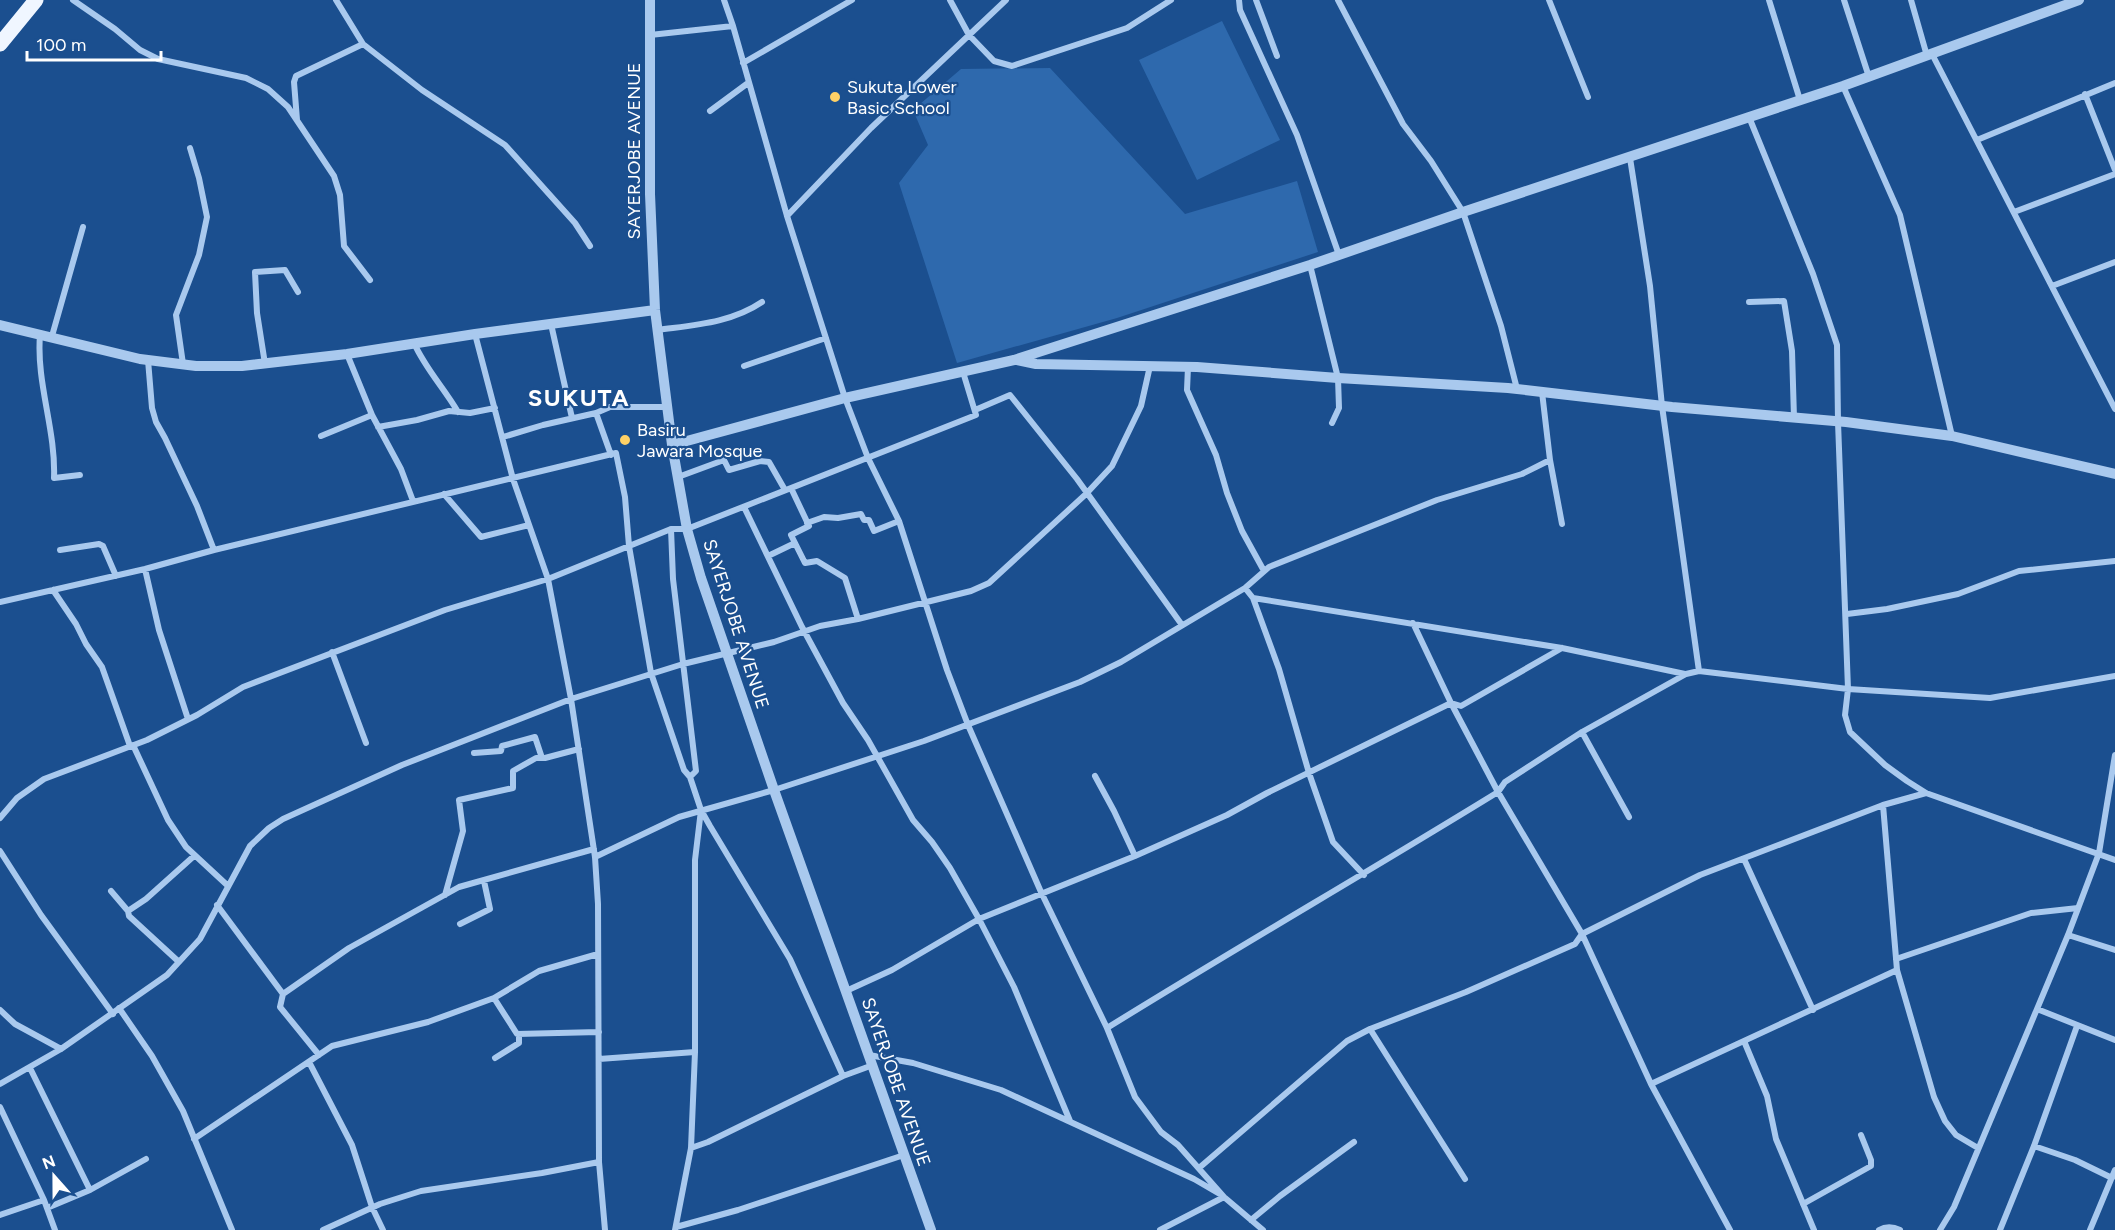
<svg xmlns="http://www.w3.org/2000/svg" width="2115" height="1230" font-family="Figtree,sans-serif">
	<style>
		.green { fill: #2e69ad }
		.lines { fill: none; stroke-linecap: round; stroke-linejoin: round }
		.minor { stroke: #a9c9ee; stroke-width: 6 }
		.tertiary { stroke: #a9c9ee; stroke-width: 10 }
		.primary { stroke: #f0f6ff; stroke-width: 15 }
		.poi-dot { fill: #ffd166; stroke: #1b4f8f; stroke-width: 2 }
		.labels { text-anchor: middle; dominant-baseline: central; stroke-width: 4.5; stroke-linejoin: round; paint-order: stroke }
		.poi-label { font-size: 18px; fill: #fff; stroke: #1b4f8f; text-anchor: start }
		.street-label { font-size: 18px; fill: #fff; stroke: #1b4f8f }
		.district-label { font-size: 24px; font-weight: bold; letter-spacing: 1.5px; fill: #fff; stroke: #1b4f8f }
	</style>
	<rect width="100%" height="100%" fill="#1b4f8f"/>
	<path class="green" d="M 1222,21 L 1280,140 L 1197,180 L 1139,60 Z
		M 1050,68 L 1185,214 L 1297,181 L 1318,252 L 1117,318 L 957,363 L 899,183 L 928,145 L 913,110 L 961,69 Z"/>
	<g class="lines">
		<path class="minor" d="M 73,0 L 115,29 L 140,50 L 158,59 L 246,78 L 268,89 L 288,107 L 334,176 L 340,195 L 344,246 L 370,280
			M 336,0 L 363,44 L 422,90 L 505,145 L 575,223 L 590,246
			M 724,0 L 733,26 L 787,216 L 845,398 L 868,458 L 899,521 L 947,670 L 968,725 L 1041,892 L 1107,1028 L 1135,1097 L 1161,1132 L 1178,1145 L 1224,1197 L 1263,1230
			M 950,0 L 969,35 L 994,61 L 1012,66 L 1127,28 L 1171,0
			M 1239,0 L 1240,10 L 1297,135 L 1339,255
			M 1256,0 L 1277,56
			M 1338,0 L 1403,124 L 1431,161 L 1463,212 L 1501,326 L 1517,389
			M 1549,0 L 1588,97
			M 1769,0 L 1800,100
			M 1844,0 L 1869,77
			M 1911,0 L 1927,56
			M 650,35 L 733,26
			M 1932,54 L 2115,409
			M 743,63 L 852,0
			M 1843,86 L 1900,215 L 1952,436
			M 2085,94 L 2115,170
			M 710,111 L 748,83
			M 1749,117 L 1813,274 L 1837,345 L 1838,422 L 1848,689 L 1845,715 L 1850,732 L 1885,765 L 1907,781 L 1926,793 L 2115,860
			M 297,120 L 294,82 L 296,76 L 363,44
			M 1977,140 L 2115,83
			M 1630,158 L 1650,286 L 1662,406 L 1699,671
			M 2014,212 L 2115,174
			M 787,216 L 871,128 L 1006,0
			M 1310,265 L 1338,378 L 1339,408 L 1332,423
			M 2052,286 L 2115,262
			M 1749,302 L 1784,301 L 1792,351 L 1794,418
			M 551,324 L 572,418
			M 658,330 C 694,325 731,323 762,302
			M 475,334 L 513,479 L 548,579 L 571,699 L 595,857 L 598,904 L 599,1162 L 605,1230
			M 40,335 C 36,383 56,430 54,478 L 80,475
			M 52,336 L 83,227
			M 414,343 C 425,368 444,388 458,412
			M 347,354 L 372,415 L 401,469 L 413,501
			M 148,360 L 152,408 L 156,422 L 165,438 L 197,506 L 214,550
			M 183,364 L 176,315 L 199,255 L 207,217 L 199,178 L 190,148
			M 265,364 L 257,313 L 255,272 L 285,270 L 298,292
			M 744,366 L 826,338
			M 1188,367 L 1187,390 L 1216,455 L 1227,493 L 1242,531 L 1264,571
			M 975,410 L 1010,395 L 1077,479 L 1182,625
			M 596,413 L 611,455
			M 378,427 L 417,420 L 449,411 L 470,413 L 495,408
			M 321,436 L 372,415
			M 503,437 L 543,425 L 596,413 L 610,407 L 667,407
			M 1550,460 L 1562,524
			M 678,477 L 724,460 L 729,470 L 760,461 L 769,462 L 785,490
			M 791,488 L 809,526 L 791,535 L 805,563 L 817,561 L 845,578 L 858,619
			M 444,494 L 481,537 L 529,525
			M 744,507 L 802,627 L 843,703 L 868,740 L 913,820 L 932,842 L 950,868 L 979,919 L 1014,987 L 1070,1121
			M 807,523 L 824,517 L 838,518 L 861,514 L 864,520 L 869,520 L 874,531 L 899,521
			M 671,529 L 673,579 L 696,771 L 690,777
			M 60,550 L 99,544 L 103,546 L 116,576
			M 768,556 L 795,543
			M 145,569 L 159,630 L 188,719
			M 1245,588 L 1253,598 L 1279,669 L 1309,773 L 1333,842 L 1364,875
			M 53,590 L 76,624 L 86,644 L 102,667 L 130,746
			M 1253,598 L 1562,648 L 1685,674
			M 0,602 L 145,569 L 214,550 L 616,453 L 625,497 L 629,546 L 651,673 L 684,770 L 690,777 L 701,810 L 710,826 L 790,959 L 843,1076
			M 1847,614 L 1887,609 L 1958,594 L 2019,571 L 2115,561
			M 332,652 L 366,743
			M 1582,732 L 1629,817
			M 133,745 L 168,820 L 186,847 L 227,885
			M 474,753 L 501,751 L 502,746 L 535,737 L 542,758
			M 1095,776 L 1114,811 L 1135,856
			M 1883,805 L 1897,970 L 1934,1097 L 1945,1121 L 1956,1135 L 1978,1148
			M 0,818 L 17,798 L 44,779 L 147,740 L 197,715 L 243,687 L 445,610 L 548,579 L 671,529 L 687,529 L 976,415 L 963,372
			M 0,851 L 41,915 L 113,1014
			M 595,857 L 679,817 L 774,790 L 924,741 L 1080,682 L 1121,662 L 1245,588 L 1269,567 L 1437,500 L 1522,474 L 1550,460 L 1542,392
			M 1744,859 L 1813,1010
			M 111,891 L 128,911 L 129,916 L 179,962
			M 445,895 L 463,831 L 459,800 L 513,788 L 513,771 L 536,758 L 545,758 L 579,749
			M 217,905 L 283,994
			M 128,911 L 146,899 L 194,856
			M 460,924 L 490,909 L 484,881
			M 2068,935 L 2115,950
			M 1896,959 L 2031,913 L 2078,908
			M 846,991 L 892,970 L 979,919 L 1135,856 L 1227,815 L 1267,793 L 1451,703 L 1461,706 L 1562,648
			M 494,998 L 517,1034 L 599,1032
			M 119,1008 L 152,1056 L 183,1111 L 232,1230
			M 2037,1009 L 2115,1040
			M 0,1010 L 15,1024 L 61,1049
			M 1107,1028 C 1236,948 1368,872 1498,792 L 1505,782 L 1582,732 L 1686,674 L 1699,671 L 1848,689 L 1990,698 L 2115,676
			M 1370,1029 L 1465,1179
			M 1744,1041 L 1767,1096 L 1776,1139 L 1814,1230
			M 319,1055 L 280,1007 L 283,994 L 349,948 L 459,887 L 594,849
			M 869,1055 L 913,1063 L 1001,1090 L 1194,1179 L 1218,1193
			M 495,1058 L 519,1043 L 519,1034
			M 599,1059 L 695,1052
			M 309,1062 L 352,1145 L 372,1207 L 383,1230
			M 30,1068 L 90,1190
			M 0,1084 L 61,1049 L 167,975 L 200,939 L 250,846 L 269,828 L 283,819 L 402,765 L 571,699 L 683,664 L 774,642 L 820,626 L 858,619 L 971,591 L 989,583 L 1086,494 L 1112,466 L 1141,406 L 1150,366
			M 1651,1084 L 1897,970
			M 0,1107 L 44,1200 L 55,1230
			M 194,1139 L 332,1046 L 428,1022 L 494,998 L 539,971 L 598,954
			M 2034,1146 L 2075,1160 L 2112,1178
			M 691,1148 L 708,1142 L 843,1076 L 873,1065
			M 1199,1168 L 1347,1041 L 1370,1029 L 1466,992 L 1575,944 L 1582,934 L 1498,792 L 1451,703 L 1413,623
			M 1803,1204 L 1871,1166 L 1871,1160 L 1861,1135
			M 47,1208 L 90,1190 L 146,1159
			M 0,1215 L 44,1200
			M 1251,1220 L 1280,1196 L 1354,1142
			M 676,1227 L 738,1210 L 904,1155
			M 323,1230 L 380,1204 L 421,1191 L 542,1173 L 599,1162
			M 675,1230 L 691,1148 L 695,1052 L 695,860 L 701,810
			M 1160,1230 L 1224,1197
			M 1730,1230 L 1651,1084 L 1582,934 L 1700,875 L 1883,805 L 1926,793
			M 1879,1230 C 1886,1226 1892,1226 1900,1230
			M 1940,1230 L 1954,1207 L 2068,935 L 2099,853 L 2115,755
			M 2000,1230 L 2034,1146 L 2077,1026
			M 2090,1230 L 2115,1170"/>
		<path class="tertiary" d="M 650,0 L 650,194 L 655,310 L 672,445 L 687,529 L 701,578 L 774,790 L 931,1230
			M 0,325 L 140,359 L 196,366 L 242,366 L 347,354 L 475,334 L 655,310
			M 1017,360 L 1036,364 L 1197,367 L 1338,378 L 1508,388 L 1672,407 L 1846,422 L 1952,436 L 2115,474
			M 672,445 L 845,398 L 1014,360 L 1310,265 L 1463,212 L 1843,86 L 2079,0"/>
		<path class="primary" d="M 0,44 L 36,0"/>
	</g>
	<g class="poi-dot">
		<circle cx="835" cy="97" r="6"/>
		<circle cx="625" cy="440" r="6"/>
	</g>
	<g class="labels">
		<g class="poi-label">
			<text x="847" y="87">Sukuta Lower<tspan x="847" dy="21">Basic School</tspan></text>
			<text x="637" y="430">Basiru<tspan x="637" dy="21">Jawara Mosque</tspan></text>
		</g>
		<g class="street-label">
			<text transform="translate(634 151) rotate(-90)">SAYERJOBE AVENUE</text>
			<text transform="translate(736 624) rotate(72)">SAYERJOBE AVENUE</text>
			<text transform="translate(896 1082) rotate(71)">SAYERJOBE AVENUE</text>
		</g>
		<g class="district-label">
			<text x="579" y="397">SUKUTA</text>
		</g>
	</g>
	<g transform="translate(54 1176) rotate(339)" stroke="#1b4f8f" stroke-width="4.5" paint-order="stroke">
	<path d="M0-4.5L10 22L0 15L-10 22Z" fill="#ffffff"/>
	<text y="-9" font-size="16" font-weight="bold" text-anchor="middle" fill="#ffffff">N</text>
	</g>
	<path d="M27 51v9h134v-9" fill="none" stroke="#ffffff" stroke-width="3"/>
	<text x="36" y="51" font-size="18" fill="#ffffff" stroke="#1b4f8f" stroke-width="4.5" paint-order="stroke">100 m</text>
</svg>
